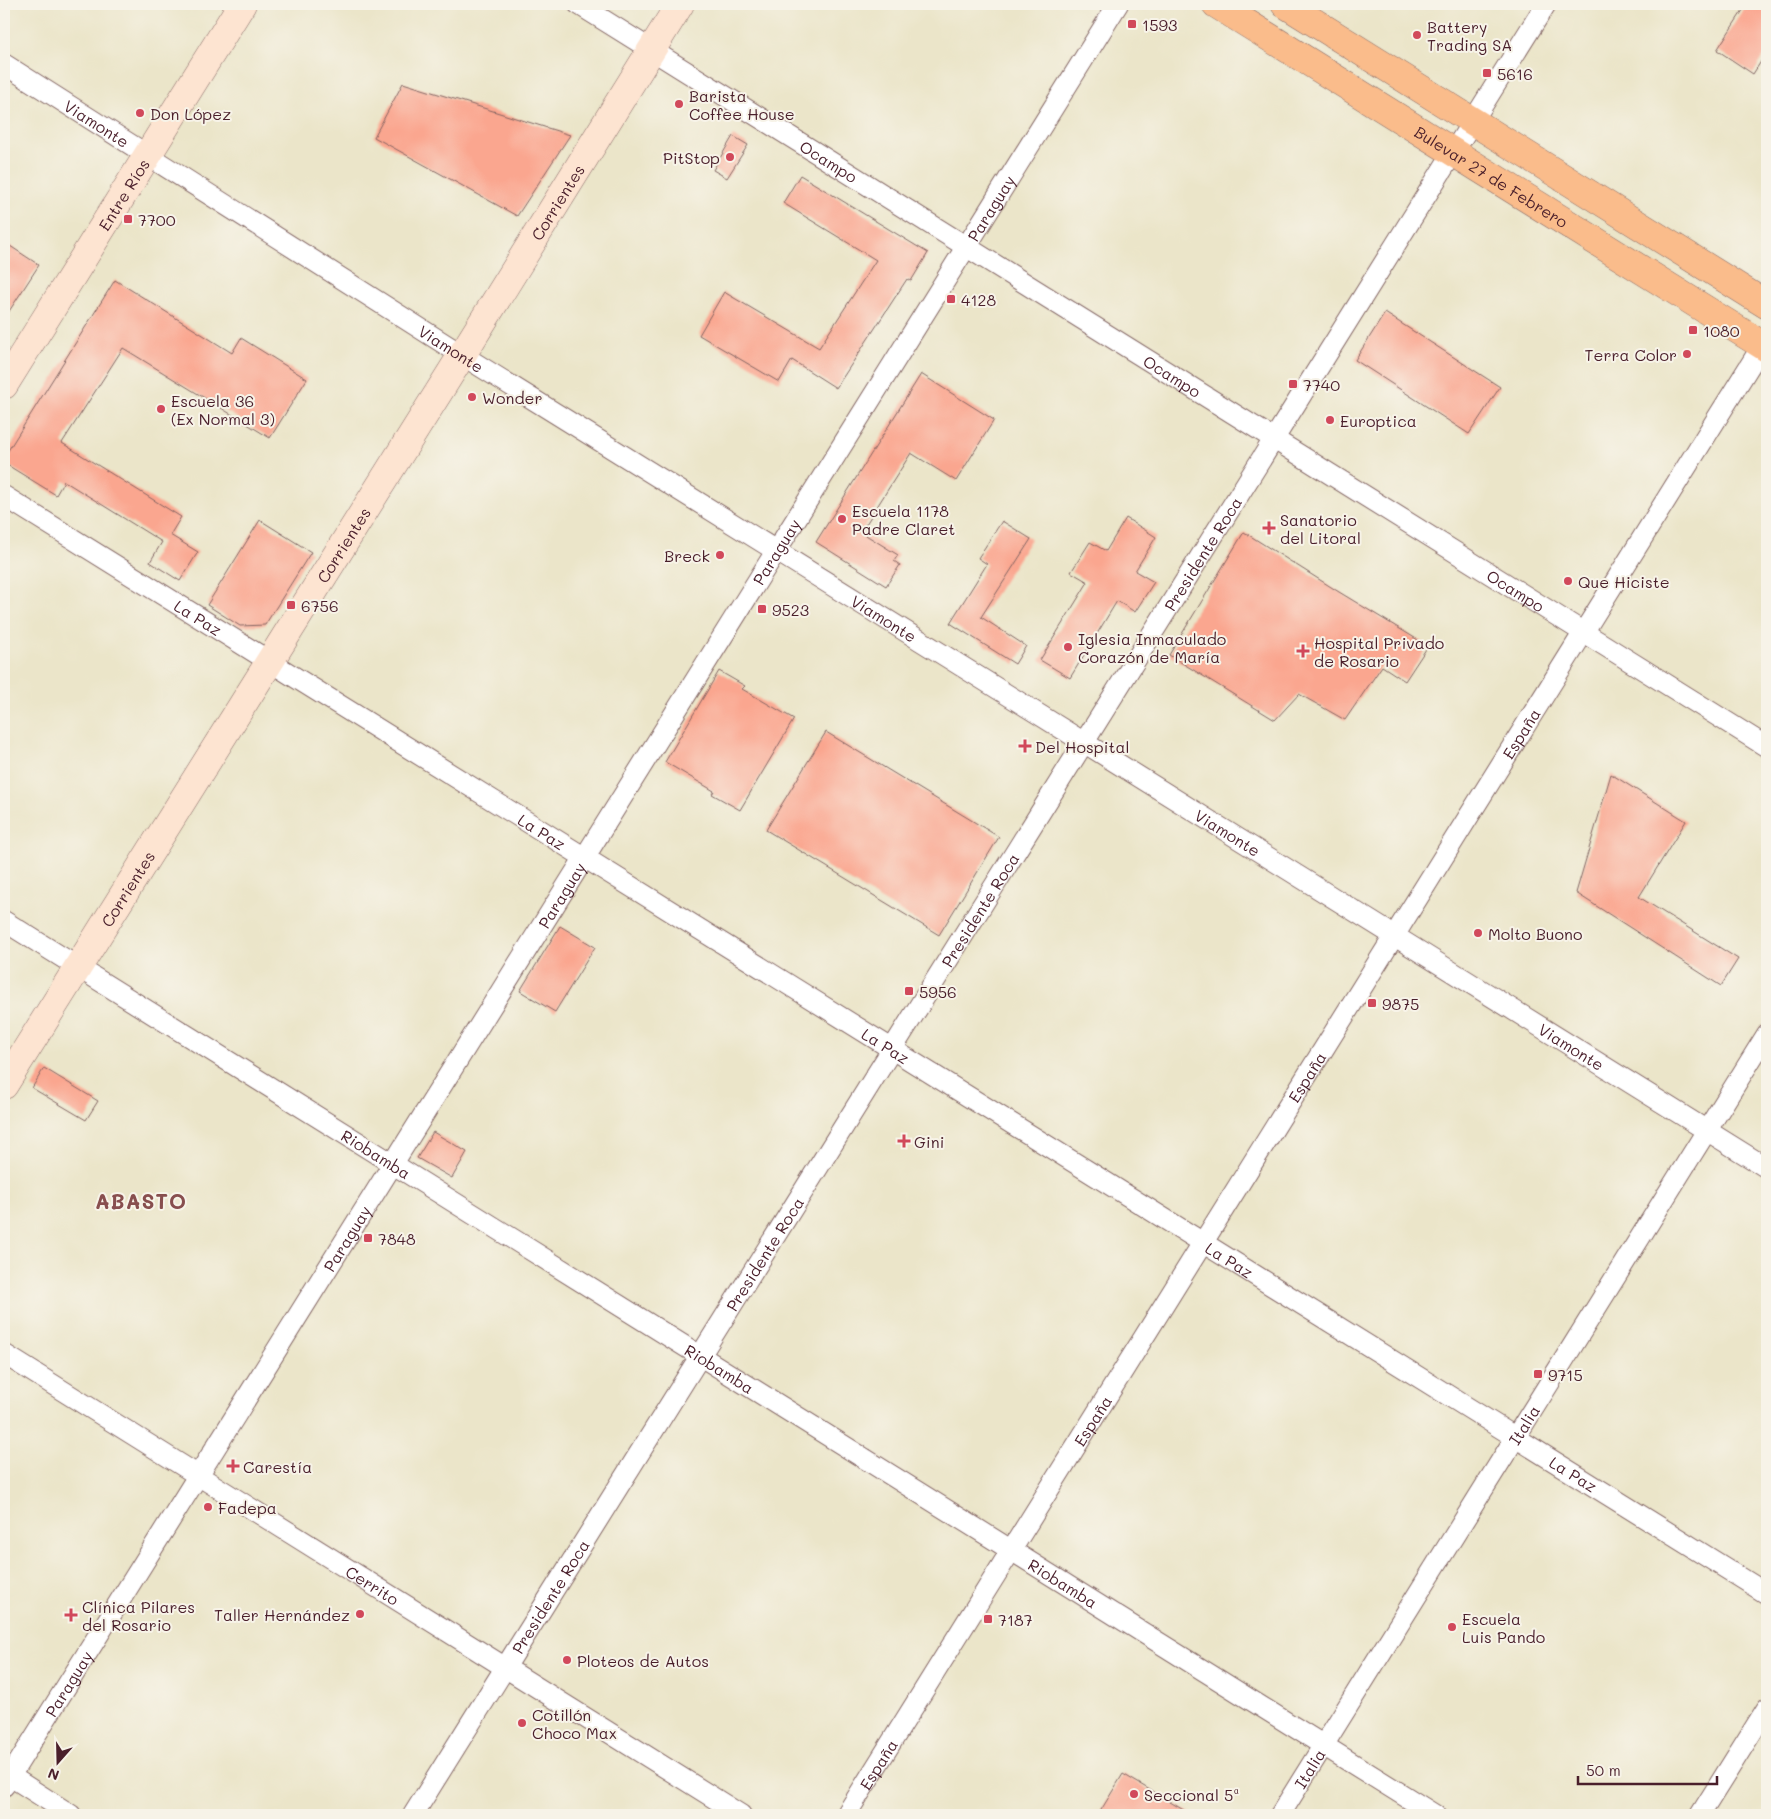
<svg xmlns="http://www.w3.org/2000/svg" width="1771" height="1819" font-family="Mali,sans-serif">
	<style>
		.building { fill: #faa68f }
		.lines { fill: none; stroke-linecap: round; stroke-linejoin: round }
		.street-casing { stroke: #826462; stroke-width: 22 }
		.secondary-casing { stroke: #826462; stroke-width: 29 }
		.primary-casing { stroke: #826462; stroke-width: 29 }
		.street { stroke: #fff; stroke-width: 20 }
		.secondary { stroke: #fde4d1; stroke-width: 28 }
		.primary { stroke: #fabc8b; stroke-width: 28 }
		.poi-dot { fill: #d1495b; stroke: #f7f3e8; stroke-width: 2 }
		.labels { text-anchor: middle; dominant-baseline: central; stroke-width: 4; stroke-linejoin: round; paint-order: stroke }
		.poi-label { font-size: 16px; fill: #4a1f2b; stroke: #f7f3e8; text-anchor: start }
		.street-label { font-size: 16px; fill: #4a1f2b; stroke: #f7f3e8 }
		.district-label { font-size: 21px; font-weight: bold; letter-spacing: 1px; fill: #884e4e; stroke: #f7f3e8 }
	</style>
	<rect width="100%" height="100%" fill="#f7f3e8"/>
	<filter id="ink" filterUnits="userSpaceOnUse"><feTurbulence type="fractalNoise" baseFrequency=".02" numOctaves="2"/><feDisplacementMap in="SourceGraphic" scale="10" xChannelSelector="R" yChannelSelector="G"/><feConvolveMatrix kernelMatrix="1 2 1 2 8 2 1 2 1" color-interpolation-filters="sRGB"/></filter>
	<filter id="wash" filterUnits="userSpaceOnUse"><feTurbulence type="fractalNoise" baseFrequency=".0096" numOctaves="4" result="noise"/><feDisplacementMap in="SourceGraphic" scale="20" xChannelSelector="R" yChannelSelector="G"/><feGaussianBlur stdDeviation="1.12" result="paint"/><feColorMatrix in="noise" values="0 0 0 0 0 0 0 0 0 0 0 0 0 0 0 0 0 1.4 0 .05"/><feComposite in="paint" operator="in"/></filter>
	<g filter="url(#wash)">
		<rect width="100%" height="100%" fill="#ebe5c9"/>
		<g id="blocks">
			<path class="building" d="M 1747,4 L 1767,4 L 1767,52 L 1753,74 L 1717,50 Z
				M 403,83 L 570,135 L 517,216 L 374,137 Z
				M 733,136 L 748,145 L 727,178 L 713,170 Z
				M 800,175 L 928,253 L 911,281 L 907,279 L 836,388 L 792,360 L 779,382 L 699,335 L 724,292 L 819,348 L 876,260 L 783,203 Z
				M 4,242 L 39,265 L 4,319 Z
				M 115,280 L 232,353 L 241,338 L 307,379 L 270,438 L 123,348 L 62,443 L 181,517 L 170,535 L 198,552 L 180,581 L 150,562 L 162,542 L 64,481 L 56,495 L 4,463 L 4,457 Z
				M 1385,313 L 1500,387 L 1469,434 L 1355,360 Z
				M 921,374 L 994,420 L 956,481 L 911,453 L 861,532 L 898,555 L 894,561 L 900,565 L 886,586 L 816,542 Z
				M 1126,518 L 1156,537 L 1135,571 L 1154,582 L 1135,612 L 1117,601 L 1070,678 L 1040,660 L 1088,582 L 1071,572 L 1090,542 L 1106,551 Z
				M 260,520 L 311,552 L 265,625 L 240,626 L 207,605 Z
				M 1002,521 L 1031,539 L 981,617 L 1026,646 L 1015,664 L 950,623 L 987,564 L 978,558 Z
				M 1244,532 L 1339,592 L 1428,646 L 1405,681 L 1382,666 L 1345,720 L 1299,694 L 1275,720 L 1169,655 Z
				M 719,671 L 745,686 L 742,689 L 794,719 L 740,810 L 712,794 L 714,791 L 665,762 Z
				M 826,732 L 999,837 L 939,935 L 766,830 Z
				M 1611,774 L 1686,821 L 1639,897 L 1738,959 L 1721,986 L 1576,893 Z
				M 560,926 L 595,947 L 555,1012 L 520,991 Z
				M 44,1068 L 98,1101 L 86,1120 L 32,1088 Z
				M 433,1132 L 467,1152 L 452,1178 L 417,1158 Z
				M 1123,1774 L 1192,1815 L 1098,1815 Z"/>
		</g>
	</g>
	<g filter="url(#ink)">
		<use href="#blocks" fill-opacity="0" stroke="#826462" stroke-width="1"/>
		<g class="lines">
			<g class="street-casing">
				<g id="street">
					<path id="s1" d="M 578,4 L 1767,747"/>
					<path id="s2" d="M 4,64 L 462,355 L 1767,1168"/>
					<path id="s3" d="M 4,496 L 1767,1594"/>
					<path id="s4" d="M 4,921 L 1435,1815"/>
					<path id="s5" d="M 4,1354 L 741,1815"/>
					<path d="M 4,1772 L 71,1815"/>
					<path id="s6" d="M 4,1786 L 1118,4"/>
					<path id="s7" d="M 413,1815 L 1546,4"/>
					<path id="s8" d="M 846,1815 L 1767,338"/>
					<path id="s9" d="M 1280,1815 L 1767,1034"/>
					<path d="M 1700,1815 L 1767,1708"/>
				</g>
			</g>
			<g class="secondary-casing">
				<g id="secondary">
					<path id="s10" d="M 4,385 L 242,4"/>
					<path id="s11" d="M 4,1085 L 462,355 L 680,4"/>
				</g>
			</g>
			<g class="primary-casing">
				<g id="primary">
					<path id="s12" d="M 1216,4 L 1767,348"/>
					<path d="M 1285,4 L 1767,305"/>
				</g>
			</g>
			<use href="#street" class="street"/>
			<use href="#secondary" class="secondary"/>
			<use href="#primary" class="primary"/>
		</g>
	</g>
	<g class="poi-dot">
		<rect x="1127" y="19" width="10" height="10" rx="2.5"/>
		<circle cx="1417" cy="35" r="5"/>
		<rect x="1482" y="68" width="10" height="10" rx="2.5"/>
		<circle cx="679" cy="104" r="5"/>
		<circle cx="140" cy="113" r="5"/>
		<circle cx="730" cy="157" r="5"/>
		<rect x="123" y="214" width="10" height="10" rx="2.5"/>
		<rect x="946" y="294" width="10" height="10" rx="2.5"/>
		<rect x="1688" y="325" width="10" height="10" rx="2.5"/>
		<circle cx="1687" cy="354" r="5"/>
		<rect x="1288" y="379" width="10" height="10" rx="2.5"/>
		<circle cx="472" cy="397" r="5"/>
		<circle cx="161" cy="409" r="5"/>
		<circle cx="1330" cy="420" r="5"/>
		<circle cx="842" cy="519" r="5"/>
		<path d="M1266.5 520.5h5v5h5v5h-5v5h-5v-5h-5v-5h5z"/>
		<circle cx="720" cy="555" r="5"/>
		<circle cx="1568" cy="581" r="5"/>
		<rect x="286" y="600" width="10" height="10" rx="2.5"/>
		<rect x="757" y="604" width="10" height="10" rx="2.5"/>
		<circle cx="1068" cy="647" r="5"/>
		<path d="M1300.5 643.5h5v5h5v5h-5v5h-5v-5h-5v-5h5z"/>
		<path d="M1022.5 738.5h5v5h5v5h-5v5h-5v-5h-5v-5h5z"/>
		<circle cx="1478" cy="933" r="5"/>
		<rect x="904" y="986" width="10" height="10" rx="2.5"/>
		<rect x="1367" y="998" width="10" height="10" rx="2.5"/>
		<path d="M901.5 1133.5h5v5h5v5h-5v5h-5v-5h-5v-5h5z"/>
		<rect x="363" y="1233" width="10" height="10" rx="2.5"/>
		<rect x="1533" y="1369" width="10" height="10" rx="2.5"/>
		<path d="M230.5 1458.5h5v5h5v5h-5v5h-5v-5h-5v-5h5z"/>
		<circle cx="208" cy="1507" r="5"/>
		<circle cx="360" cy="1614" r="5"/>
		<path d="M68.5 1607.5h5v5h5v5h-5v5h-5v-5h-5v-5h5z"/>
		<rect x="983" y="1614" width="10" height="10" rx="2.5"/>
		<circle cx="1452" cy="1627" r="5"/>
		<circle cx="567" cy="1660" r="5"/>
		<circle cx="522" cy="1723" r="5"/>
		<circle cx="1134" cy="1794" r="5"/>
	</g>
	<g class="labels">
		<g class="poi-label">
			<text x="1142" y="24">1593</text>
			<text x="1427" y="26">Battery<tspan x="1427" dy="18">Trading SA</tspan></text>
			<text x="1497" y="73">5616</text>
			<text x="689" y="95">Barista<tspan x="689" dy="18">Coffee House</tspan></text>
			<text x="150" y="113">Don López</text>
			<text x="720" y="157" text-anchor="end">PitStop</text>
			<text x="138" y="219">7700</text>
			<text x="961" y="299">4128</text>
			<text x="1703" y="330">1080</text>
			<text x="1677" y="354" text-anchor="end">Terra Color</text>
			<text x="1303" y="384">7740</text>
			<text x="482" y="397">Wonder</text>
			<text x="171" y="400">Escuela 36<tspan x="171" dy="18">(Ex Normal 3)</tspan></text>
			<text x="1340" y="420">Europtica</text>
			<text x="852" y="510">Escuela 1178<tspan x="852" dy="18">Padre Claret</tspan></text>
			<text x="1280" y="519">Sanatorio<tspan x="1280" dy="18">del Litoral</tspan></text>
			<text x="710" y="555" text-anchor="end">Breck</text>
			<text x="1578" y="581">Que Hiciste</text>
			<text x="301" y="605">6756</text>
			<text x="772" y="609">9523</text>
			<text x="1078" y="638">Iglesia Inmaculado<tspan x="1078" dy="18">Corazón de María</tspan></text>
			<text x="1314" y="642">Hospital Privado<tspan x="1314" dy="18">de Rosario</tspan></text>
			<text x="1035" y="746">Del Hospital</text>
			<text x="1488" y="933">Molto Buono</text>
			<text x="919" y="991">5956</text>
			<text x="1382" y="1003">9875</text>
			<text x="914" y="1141">Gini</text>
			<text x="378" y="1238">7848</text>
			<text x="1548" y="1374">9715</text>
			<text x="243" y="1466">Carestía</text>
			<text x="218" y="1507">Fadepa</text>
			<text x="82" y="1606">Clínica Pilares<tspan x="82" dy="18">del Rosario</tspan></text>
			<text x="350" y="1614" text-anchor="end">Taller Hernández</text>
			<text x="1462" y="1618">Escuela<tspan x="1462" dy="18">Luis Pando</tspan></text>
			<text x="998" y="1619">7187</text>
			<text x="577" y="1660">Ploteos de Autos</text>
			<text x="532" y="1714">Cotillón<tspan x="532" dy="18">Choco Max</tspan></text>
			<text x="1144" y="1794">Seccional 5ª</text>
		</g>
		<g class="street-label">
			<text stroke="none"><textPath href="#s2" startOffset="110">Viamonte</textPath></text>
			<text stroke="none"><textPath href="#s1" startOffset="296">Ocampo</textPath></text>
			<text stroke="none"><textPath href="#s12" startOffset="325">Bulevar 27 de Febrero</textPath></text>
			<text stroke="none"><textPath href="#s10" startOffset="225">Entre Ríos</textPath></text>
			<text stroke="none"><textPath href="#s11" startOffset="1042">Corrientes</textPath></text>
			<text stroke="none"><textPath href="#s6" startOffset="1861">Paraguay</textPath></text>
			<text stroke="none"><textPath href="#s2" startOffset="530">Viamonte</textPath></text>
			<text stroke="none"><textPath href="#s1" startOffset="701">Ocampo</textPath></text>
			<text stroke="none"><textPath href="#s11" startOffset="638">Corrientes</textPath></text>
			<text stroke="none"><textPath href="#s6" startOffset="1456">Paraguay</textPath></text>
			<text stroke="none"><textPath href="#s7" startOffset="1488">Presidente Roca</textPath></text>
			<text stroke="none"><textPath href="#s1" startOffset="1106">Ocampo</textPath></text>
			<text stroke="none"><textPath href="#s3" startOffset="229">La Paz</textPath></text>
			<text stroke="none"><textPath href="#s2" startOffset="1040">Viamonte</textPath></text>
			<text stroke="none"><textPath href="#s8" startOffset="1275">España</textPath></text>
			<text stroke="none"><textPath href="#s3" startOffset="634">La Paz</textPath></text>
			<text stroke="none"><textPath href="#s2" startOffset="1445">Viamonte</textPath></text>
			<text stroke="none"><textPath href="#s11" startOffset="232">Corrientes</textPath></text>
			<text stroke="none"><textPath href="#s6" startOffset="1051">Paraguay</textPath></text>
			<text stroke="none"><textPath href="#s7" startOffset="1068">Presidente Roca</textPath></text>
			<text stroke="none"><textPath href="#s3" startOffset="1039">La Paz</textPath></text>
			<text stroke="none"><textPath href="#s2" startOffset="1850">Viamonte</textPath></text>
			<text stroke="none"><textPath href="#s8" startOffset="870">España</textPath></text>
			<text stroke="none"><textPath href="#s4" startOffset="439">Riobamba</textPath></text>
			<text stroke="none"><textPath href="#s6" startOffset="646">Paraguay</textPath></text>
			<text stroke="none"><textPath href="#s7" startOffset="662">Presidente Roca</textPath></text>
			<text stroke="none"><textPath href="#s3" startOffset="1444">La Paz</textPath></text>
			<text stroke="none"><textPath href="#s4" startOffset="844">Riobamba</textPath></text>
			<text stroke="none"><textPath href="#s8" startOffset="465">España</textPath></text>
			<text stroke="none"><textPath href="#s9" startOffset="460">Italia</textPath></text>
			<text stroke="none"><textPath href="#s3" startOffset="1849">La Paz</textPath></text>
			<text stroke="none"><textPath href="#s4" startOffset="1249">Riobamba</textPath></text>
			<text stroke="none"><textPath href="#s5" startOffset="435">Cerrito</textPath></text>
			<text stroke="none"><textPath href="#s7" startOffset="258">Presidente Roca</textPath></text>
			<text stroke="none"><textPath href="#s6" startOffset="121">Paraguay</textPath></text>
			<text stroke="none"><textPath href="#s8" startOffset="60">España</textPath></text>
			<text stroke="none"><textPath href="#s9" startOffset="55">Italia</textPath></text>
		</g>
		<g class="district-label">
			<text x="141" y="1200">ABASTO</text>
		</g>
	</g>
	<rect width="1771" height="1819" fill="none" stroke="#f7f3e8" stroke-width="20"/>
	<g transform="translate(58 1762) rotate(200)" stroke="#f7f3e8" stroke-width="4" paint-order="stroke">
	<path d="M0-4L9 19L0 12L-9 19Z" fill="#4a1f2b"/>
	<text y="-8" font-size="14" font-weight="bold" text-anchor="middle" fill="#4a1f2b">N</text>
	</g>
	<path d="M1578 1776v8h139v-8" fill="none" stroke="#4a1f2b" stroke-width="2.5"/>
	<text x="1586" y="1776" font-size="15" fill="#4a1f2b" stroke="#f7f3e8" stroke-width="4" paint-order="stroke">50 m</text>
</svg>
